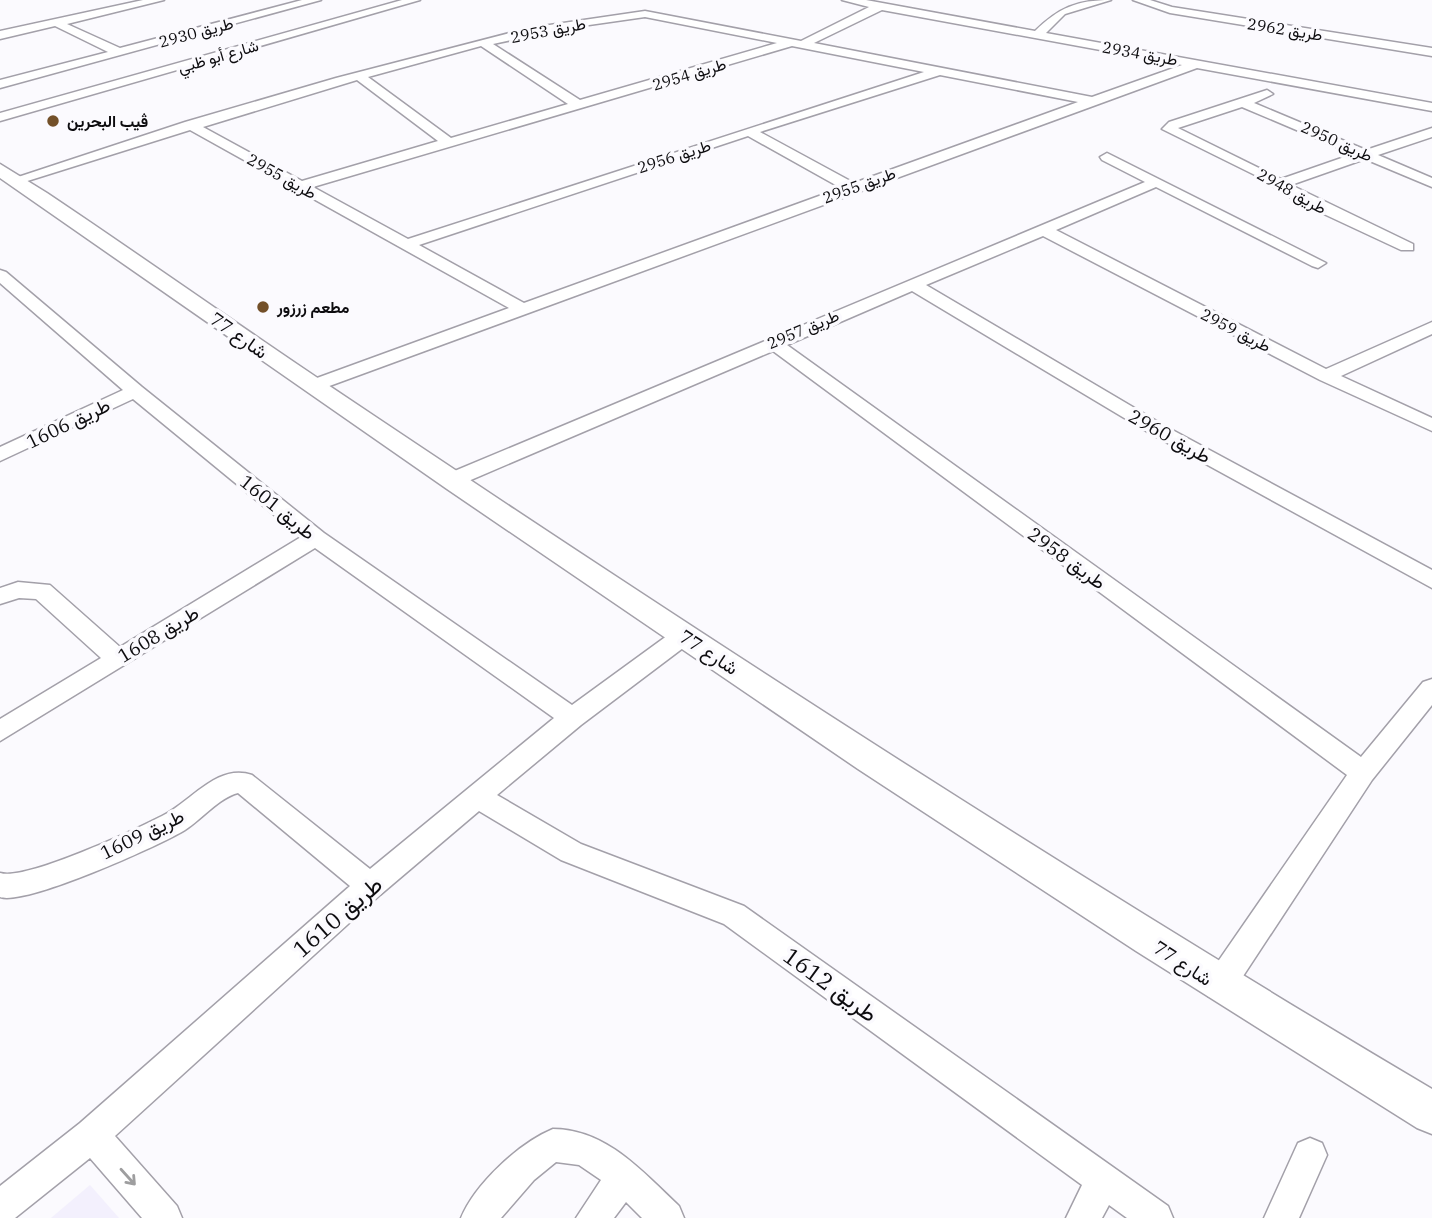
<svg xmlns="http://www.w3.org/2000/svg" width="1432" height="1218" font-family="'IBM Plex Serif',Vazirmatn,serif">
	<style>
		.built { fill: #f3f0fd }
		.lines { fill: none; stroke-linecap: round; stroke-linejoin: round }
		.minor-casing { stroke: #a3a0a9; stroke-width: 3 }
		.tertiary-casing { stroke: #a3a0a9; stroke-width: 3 }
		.minor { fill: #fff; fill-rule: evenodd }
		.tertiary { fill: #fff; fill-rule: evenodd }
		.oneway { stroke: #9e9e9f }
		.poi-dot { fill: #735029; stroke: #fbfafe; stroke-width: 2.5 }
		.labels { text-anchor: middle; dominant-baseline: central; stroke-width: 7; stroke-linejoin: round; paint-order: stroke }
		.far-street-label { font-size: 16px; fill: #0d0c0f; stroke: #fbfafe }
		.far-poi-label { font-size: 16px; font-weight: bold; fill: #0d0c0f; stroke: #fbfafe; text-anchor: start }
		.street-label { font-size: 19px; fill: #0d0c0f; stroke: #fbfafe }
		.near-street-label { font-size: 23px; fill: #0d0c0f; stroke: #fbfafe }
	</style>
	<rect width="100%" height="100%" fill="#fbfafe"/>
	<path class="built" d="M 90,1185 L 119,1218 L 51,1218 Z"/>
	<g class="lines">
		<g class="minor-casing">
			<path id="minor" d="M 143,0 L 164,0 L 67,24 L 120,48 L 302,0 L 321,0 L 0,88 L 0,80 L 108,52 L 55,26 L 0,39 L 0,31 Z
				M 402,0 L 420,0 L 0,121 L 0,113 Z
				M 842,0 L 866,0 L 1035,31 C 1059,8 1076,0 1111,0 L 1065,14 L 1046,33 L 1432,103 L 1432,111 L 1197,68 L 313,392 L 304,386 L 306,382 L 509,308 L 190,130 L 21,183 L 11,183 L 9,180 L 185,122 L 336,78 L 529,28 L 645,11 L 801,41 L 869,7 ZM 882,10 L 1182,65 L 1092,97 L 814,43 ZM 645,17 L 777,43 L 580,100 L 493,44 L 568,28 ZM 481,46 L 568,104 L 451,138 L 368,77 ZM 792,46 L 924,72 L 408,239 L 313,187 ZM 940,75 L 1078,102 L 854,183 L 760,132 ZM 357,80 L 438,141 L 302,181 L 203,127 ZM 748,136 L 841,188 L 524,303 L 419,245 Z
				M 1133,0 L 1150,0 L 1172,7 L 1432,48 L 1432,56 L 1170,13 Z
				M 1267,90 L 1273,94 L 1254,103 L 1366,150 L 1432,128 L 1432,137 L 1378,155 L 1432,178 L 1432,187 L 1365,159 L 1291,185 L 1413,244 L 1413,250 L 1401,250 L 1296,201 L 1259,177 L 1162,129 L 1169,122 ZM 1242,107 L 1353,154 L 1281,179 L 1178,128 Z
				M 1107,153 L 1326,263 L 1318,268 L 1312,266 L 1156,187 L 1056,230 L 1326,369 L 1432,322 L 1432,334 L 1341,376 L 1432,418 L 1432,431 L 1320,380 L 1043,236 L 926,285 L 1165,426 L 1432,570 L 1432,588 L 1151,434 L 912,291 L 787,345 L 1361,757 L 1423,682 L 1432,679 L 1432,705 L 1372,780 L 1230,996 L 1219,1000 L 1208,996 L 1204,986 L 1208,976 L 1347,775 L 773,351 L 459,485 L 445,485 L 442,480 L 445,475 L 1145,182 L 1102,160 L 1100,157 Z
				M 0,270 L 6,272 L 142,387 L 324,533 L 572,705 L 675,630 L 683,628 L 691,630 L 695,636 L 691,642 L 581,725 L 497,795 L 581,844 L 744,906 L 1168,1206 L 1173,1218 L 1127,1218 L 1109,1205 L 1102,1218 L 1066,1218 L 1082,1185 L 724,924 L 561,860 L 479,811 L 380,895 L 115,1136 L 177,1206 L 182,1218 L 142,1218 L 90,1158 L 15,1218 L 0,1218 L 0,1186 L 80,1123 L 350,886 L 238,793 C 219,798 202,819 185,830 C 159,846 25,906 0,897 L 0,873 C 26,881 134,830 162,816 C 191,802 217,763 252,775 L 370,869 L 554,718 L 315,548 L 0,741 L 0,719 L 101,658 L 36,599 L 19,598 L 0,604 L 0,588 L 18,582 L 50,585 L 120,647 L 301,537 L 133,399 L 0,461 L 0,447 L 123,390 L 0,283 Z
				M 553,1129 C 606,1129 643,1172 679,1206 L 684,1218 L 642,1218 L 626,1202 L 614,1218 L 576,1218 L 601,1180 L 579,1165 L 556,1162 L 534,1180 L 501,1218 L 461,1218 C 475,1184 519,1143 553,1129 Z
				M 1310,1138 L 1322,1143 L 1327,1155 L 1299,1218 L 1264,1218 L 1298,1143 Z"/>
		</g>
		<g class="tertiary-casing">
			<path id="tertiary" d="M 0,164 L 47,193 C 141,256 234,322 328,385 C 690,628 1056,866 1432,1089 L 1432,1134 L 1417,1128 L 1136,951 L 858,769 L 447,489 L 0,178 Z"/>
		</g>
		<use href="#minor" class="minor"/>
		<use href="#tertiary" class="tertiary"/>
	</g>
	<defs><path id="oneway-shaft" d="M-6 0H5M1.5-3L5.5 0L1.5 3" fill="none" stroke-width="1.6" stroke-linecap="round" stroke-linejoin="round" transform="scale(1.75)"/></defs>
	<use class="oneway" href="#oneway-shaft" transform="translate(128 1177) rotate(48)"/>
	<g class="poi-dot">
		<circle cx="53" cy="121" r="7"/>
		<circle cx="263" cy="307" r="7"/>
	</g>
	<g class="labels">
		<g class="far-street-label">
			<text transform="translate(1285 29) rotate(9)">طريق 2962</text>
			<text transform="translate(548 30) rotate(-11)">طريق 2953</text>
			<text transform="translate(196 32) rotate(-15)">طريق 2930</text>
			<text transform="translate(1140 53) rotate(10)">طريق 2934</text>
			<text transform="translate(218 56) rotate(-16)">شارع أبو ظبي</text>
			<text transform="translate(689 74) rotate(-17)">طريق 2954</text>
			<text transform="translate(1337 141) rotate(24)">طريق 2950</text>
			<text transform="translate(674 156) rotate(-18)">طريق 2956</text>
			<text transform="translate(282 176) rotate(29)">طريق 2955</text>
			<text transform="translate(859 185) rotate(-20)">طريق 2955</text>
			<text transform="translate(1292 191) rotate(29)">طريق 2948</text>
			<text transform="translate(803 329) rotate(-23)">طريق 2957</text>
			<text transform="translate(1236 330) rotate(27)">طريق 2959</text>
		</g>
		<g class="far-poi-label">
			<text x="67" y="121">ڤيب البحرين</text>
			<text x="277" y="307">مطعم زرزور</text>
		</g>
		<g class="street-label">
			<text transform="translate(239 335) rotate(35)">شارع 77</text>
			<text transform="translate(68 423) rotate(-26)">طريق 1606</text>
			<text transform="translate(1170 436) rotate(29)">طريق 2960</text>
			<text transform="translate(278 507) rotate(39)">طريق 1601</text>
			<text transform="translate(1067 558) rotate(36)">طريق 2958</text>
			<text transform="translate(158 634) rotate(-31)">طريق 1608</text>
			<text transform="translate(709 652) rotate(33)">شارع 77</text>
			<text transform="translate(142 834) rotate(-26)">طريق 1609</text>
			<text transform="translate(1183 963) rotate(33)">شارع 77</text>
		</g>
		<g class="near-street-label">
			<text transform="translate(337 916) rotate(-41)">طريق 1610</text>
			<text transform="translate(831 984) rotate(36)">طريق 1612</text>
		</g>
	</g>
</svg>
